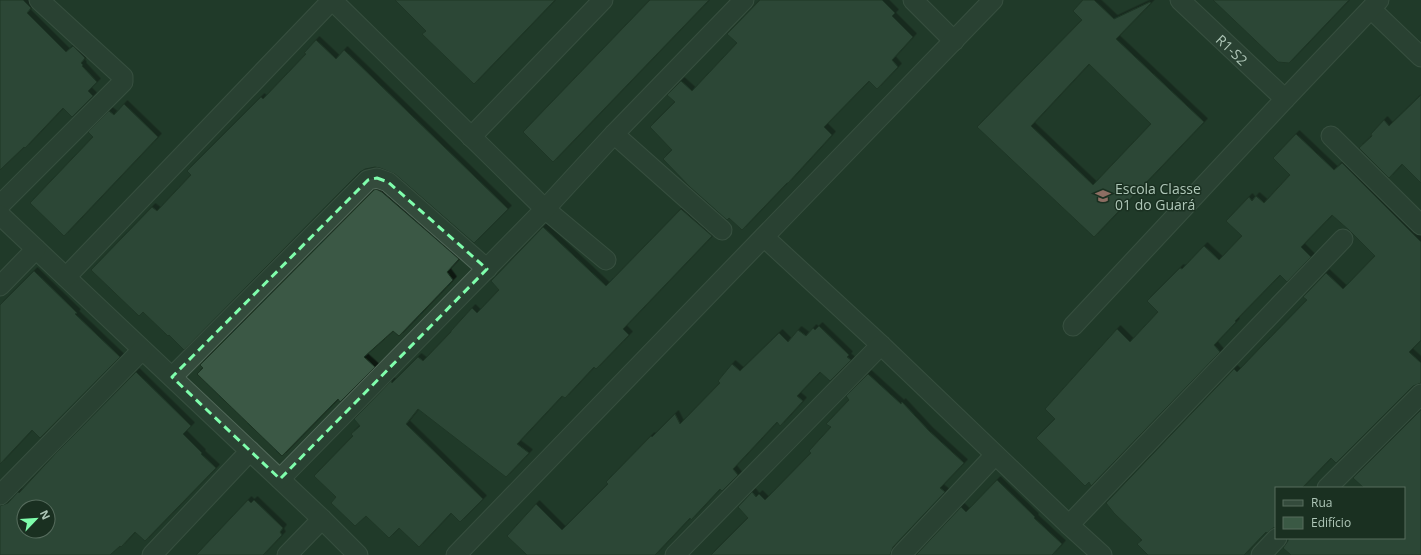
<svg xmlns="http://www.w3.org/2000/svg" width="1421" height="555" font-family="'Open Sans',sans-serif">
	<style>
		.building { fill: #3a5944; stroke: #1c3223; fill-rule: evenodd; filter: url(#shadow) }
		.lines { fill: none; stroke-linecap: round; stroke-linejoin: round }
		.minor-casing { stroke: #52695a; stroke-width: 21 }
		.minor { stroke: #344b3c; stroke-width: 19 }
		.marked { fill: none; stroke: #7ffdac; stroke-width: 3; stroke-dasharray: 8 5; stroke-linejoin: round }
		.labels { text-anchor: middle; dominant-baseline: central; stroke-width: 3; stroke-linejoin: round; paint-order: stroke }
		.street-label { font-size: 14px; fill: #afc7b8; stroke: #1a3021 }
		.poi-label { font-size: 14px; fill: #afc7b8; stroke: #1a3021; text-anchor: start }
	</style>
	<defs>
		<filter id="shadow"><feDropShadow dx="3.5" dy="-3.5" stdDeviation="0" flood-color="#0009"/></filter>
	</defs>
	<rect width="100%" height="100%" fill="#213b29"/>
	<path class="building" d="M 0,0 L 23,0 L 31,8 L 27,13 L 66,52 L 73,46 L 85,58 L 81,63 L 83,65 L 82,66 L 97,82 L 88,91 L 93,96 L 72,117 L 63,108 L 25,148 L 24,147 L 0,170 Z
		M 395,0 L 555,0 L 474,84 L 422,34 L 426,31 Z
		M 650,0 L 709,0 L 553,162 L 523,132 Z
		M 760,0 L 882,0 L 895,13 L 892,16 L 913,37 L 892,60 L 898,67 L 877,89 L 869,81 L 824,127 L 832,135 L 788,183 L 787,183 L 742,230 L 729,218 L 727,220 L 690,187 L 663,159 L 672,150 L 650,127 L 675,102 L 667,95 L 681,81 L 692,91 L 737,43 L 727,34 Z
		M 1083,0 L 1094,0 L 1114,19 L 1150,2 L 1151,3 L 1116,39 L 1204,122 L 1094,237 L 977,127 L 1082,20 L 1073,11 ZM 1089,64 L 1151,124 L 1093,185 L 1031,126 Z
		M 1213,0 L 1349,0 L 1289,63 L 1278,62 Z
		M 316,40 L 336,59 L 344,50 L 508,209 L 474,243 L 395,174 L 380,168 L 375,167 L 365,169 L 360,172 L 184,350 L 169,335 L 168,336 L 143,312 L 139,316 L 91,270 L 152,207 L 157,211 L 191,175 L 187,171 L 261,97 L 263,99 L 306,54 L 304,53 Z
		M 1421,95 L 1421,183 L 1402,164 L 1389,178 L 1359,148 L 1372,136 L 1371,134 L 1384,120 L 1389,126 Z
		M 124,104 L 158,137 L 64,236 L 30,203 L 93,137 L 88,132 L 109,111 L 114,115 Z
		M 1296,134 L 1334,170 L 1342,163 L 1421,242 L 1421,340 L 1409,352 L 1421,363 L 1421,383 L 1413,386 L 1336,463 L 1331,458 L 1302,488 L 1276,488 L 1276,527 L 1273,528 L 1267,533 L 1266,532 L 1244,555 L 1148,555 L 1137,544 L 1142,540 L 1114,513 L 1106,503 L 1234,369 L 1237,372 L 1239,370 L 1262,346 L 1307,300 L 1303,297 L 1326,273 L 1343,289 L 1375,256 L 1350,231 L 1332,215 L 1301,247 L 1311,257 L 1287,282 L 1280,275 L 1235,321 L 1236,322 L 1214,345 L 1220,352 L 1091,486 L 1089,482 L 1085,486 L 1036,438 L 1055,419 L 1045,409 L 1117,329 L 1130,342 L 1158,312 L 1147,301 L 1180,268 L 1182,269 L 1204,246 L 1219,260 L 1242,236 L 1226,221 L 1249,197 L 1252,201 L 1256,196 L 1264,203 L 1290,175 L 1273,158 Z
		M 376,189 L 382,192 L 459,259 L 447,272 L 453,280 L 399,336 L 393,331 L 364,357 L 375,367 L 340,402 L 338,399 L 282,456 L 197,374 L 203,368 L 200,365 L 374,190 Z
		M 681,209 L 712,236 L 623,329 L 629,335 L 596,369 L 594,367 L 565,398 L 562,396 L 517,444 L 529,453 L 506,477 L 418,409 L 406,424 L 483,499 L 460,522 L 451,513 L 419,547 L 399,528 L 389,538 L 366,516 L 355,526 L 331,503 L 336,497 L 314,476 L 353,436 L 351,434 L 360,426 L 354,419 L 391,381 L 392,383 L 418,357 L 423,361 L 451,332 L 451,331 L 472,308 L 477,313 L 499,290 L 491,281 L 543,227 L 606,286 Z
		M 34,271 L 77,313 L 75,314 L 120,357 L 40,438 L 32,430 L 0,464 L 0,305 Z
		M 819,326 L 849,355 L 847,357 L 851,360 L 830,381 L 820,372 L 797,396 L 803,401 L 780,426 L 777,422 L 733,469 L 738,475 L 722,491 L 720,489 L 691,520 L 690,518 L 655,555 L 527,555 L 507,536 L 536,504 L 562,530 L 608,484 L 606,482 L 651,436 L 652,437 L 675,414 L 680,424 L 720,383 L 718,381 L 732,364 L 740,371 L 779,333 L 788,342 L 798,330 L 806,336 L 813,328 L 815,330 Z
		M 136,372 L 191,426 L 183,434 L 202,453 L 201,454 L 216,468 L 145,541 L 135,532 L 121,547 L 120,546 L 110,555 L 0,555 L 0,506 L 8,503 L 18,492 L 19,493 L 56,453 ZM 24,507 L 48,507 L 48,531 L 24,531 Z
		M 868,374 L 901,404 L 902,402 L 929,431 L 964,463 L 940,488 L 945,492 L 893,547 L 890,555 L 711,555 L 748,518 L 738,507 L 752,492 L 756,497 L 759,494 L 765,500 L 811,453 L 809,451 L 831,427 L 826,424 L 849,400 L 846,396 Z
		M 1421,410 L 1421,555 L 1291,555 L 1283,548 L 1288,541 L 1288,538 L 1404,538 L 1404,488 L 1364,488 L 1353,478 Z
		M 997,480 L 1035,517 L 1034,518 L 1062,544 L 1052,555 L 916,555 L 961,507 L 966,512 Z
		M 248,500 L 251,503 L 254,500 L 283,528 L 280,532 L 282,535 L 263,555 L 196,555 Z"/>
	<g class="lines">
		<g class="minor-casing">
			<g id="minor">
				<path d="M 332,0 L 545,209 L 606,260"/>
				<path d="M 913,0 L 954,41"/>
				<path id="s1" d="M 1180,0 L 1285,99"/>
				<path d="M 1371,9 L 1421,57"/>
				<path d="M 614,134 L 722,230"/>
				<path d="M 1331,136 L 1421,225"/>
				<path d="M 471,137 L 603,0"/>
				<path d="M 0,205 L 123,82 L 123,77 L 39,0"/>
				<path d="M 0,215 L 322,519 L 358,555"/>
				<path d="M 764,237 L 881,345 L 1069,525 L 1102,555"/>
				<path d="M 66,277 L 332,0"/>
				<path d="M 0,286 L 36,249"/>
				<path d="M 1073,326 L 1285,99 L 1379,0"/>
				<path d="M 172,377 L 368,180 L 377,178 L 388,182 L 487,269"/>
				<path d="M 280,479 L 545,209 L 614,134 L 744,0"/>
				<path d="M 1327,488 L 1421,394"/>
				<path d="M 0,495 L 142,350"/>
				<path d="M 1069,525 L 1343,239"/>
				<path d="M 152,555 L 250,451"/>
				<path d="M 287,555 L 322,519"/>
				<path d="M 456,555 L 993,0"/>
				<path d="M 675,555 L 881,345"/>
				<path d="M 901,555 L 995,455"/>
				<path d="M 1261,555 L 1277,538"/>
			</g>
		</g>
		<use href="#minor" class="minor"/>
	</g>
	<path d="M0 0H1421V555H0ZM 377,178 L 388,182 L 487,269 L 280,479 L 172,377 L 368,180 Z" fill="#213b29" fill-opacity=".55" fill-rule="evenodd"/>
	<path class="marked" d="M 377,178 L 388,182 L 487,269 L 280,479 L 172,377 L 368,180 Z"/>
	<defs>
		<g id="school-bare" transform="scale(1.2)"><path d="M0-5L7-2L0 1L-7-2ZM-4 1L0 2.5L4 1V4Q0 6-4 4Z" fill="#8d6e63" stroke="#1a3021" stroke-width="2.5" paint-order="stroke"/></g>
	</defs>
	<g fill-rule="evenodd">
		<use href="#school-bare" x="1103" y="196"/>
	</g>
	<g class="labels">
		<g class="street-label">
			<text stroke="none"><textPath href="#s1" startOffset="72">R1-S2</textPath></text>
		</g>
		<g class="poi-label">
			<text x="1115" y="188">Escola Classe<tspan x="1115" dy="16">01 do Guará</tspan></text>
		</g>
	</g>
	<rect x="1275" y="487" width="130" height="52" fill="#1a3021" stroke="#566c5d"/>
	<rect x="1283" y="500" width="20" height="6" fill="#344b3c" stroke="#566c5d"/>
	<text x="1311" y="507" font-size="12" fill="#afc7b8">Rua</text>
	<rect x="1283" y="517" width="20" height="12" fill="#3a5944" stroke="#566c5d"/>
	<text x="1311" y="527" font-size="12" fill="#afc7b8">Edifício</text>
	<g transform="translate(36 519) rotate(65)"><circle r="19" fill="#1a3021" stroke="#566c5d"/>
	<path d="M0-3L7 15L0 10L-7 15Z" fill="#7ffdac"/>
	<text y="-6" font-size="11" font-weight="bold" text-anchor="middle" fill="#afc7b8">N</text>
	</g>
</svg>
